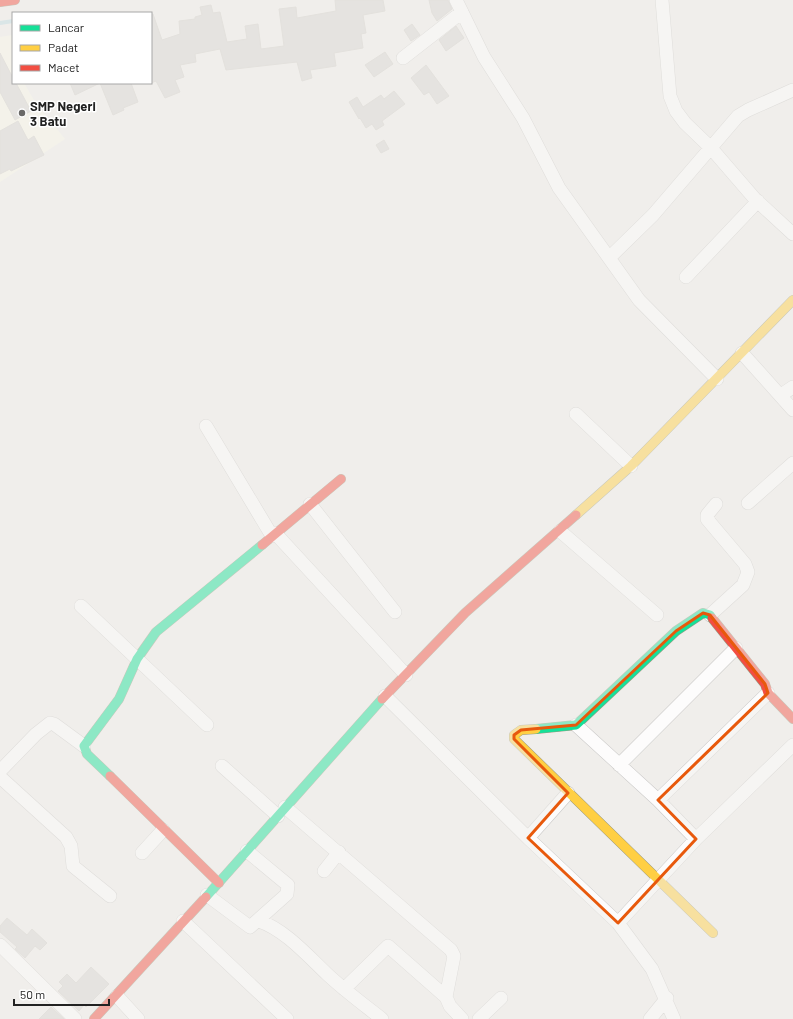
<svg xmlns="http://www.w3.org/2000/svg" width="793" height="1019" font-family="Barlow,sans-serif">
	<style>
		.education { fill: #f8f7e8 }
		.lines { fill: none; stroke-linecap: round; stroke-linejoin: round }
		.stream { stroke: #bfdbe3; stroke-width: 4 }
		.building { fill: #d7d4d2; stroke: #d3d0cc }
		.street-casing { stroke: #c9c8c7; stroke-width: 14 }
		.fast-casing { stroke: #999a82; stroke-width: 10 }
		.slow-casing { stroke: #999a82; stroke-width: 10 }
		.jam-casing { stroke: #999a82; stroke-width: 10 }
		.street { stroke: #fdfcfc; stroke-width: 13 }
		.fast { stroke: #16e098; stroke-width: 9 }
		.slow { stroke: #ffcf43; stroke-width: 9 }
		.jam { stroke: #f24e42; stroke-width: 9 }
		.marked { fill: none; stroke: #e8590c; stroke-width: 3; stroke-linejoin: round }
		.poi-dot { fill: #6a6968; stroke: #fff; stroke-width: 1.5 }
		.labels { text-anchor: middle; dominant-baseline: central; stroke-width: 3; stroke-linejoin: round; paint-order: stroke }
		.poi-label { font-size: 13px; font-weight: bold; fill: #222; stroke: #fff; text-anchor: start }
	</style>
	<rect width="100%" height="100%" fill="#f0eeeb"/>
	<path class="education" d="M 13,35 L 13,83 L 24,83 L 35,102 L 65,139 L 0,182 L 0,37 Z"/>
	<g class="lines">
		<path class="stream" d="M 0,23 L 13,21"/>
	</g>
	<path class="building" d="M 335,0 L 383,0 L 385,11 L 363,15 L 366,33 L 361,34 L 363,48 L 334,53 L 336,66 L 310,70 L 312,78 L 302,81 L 297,62 L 226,70 L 220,49 L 195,54 L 196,62 L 180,65 L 184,77 L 175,80 L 180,92 L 165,98 L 156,81 L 151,83 L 151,14 L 153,14 L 162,40 L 180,34 L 179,21 L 195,19 L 195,17 L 202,15 L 200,7 L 211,5 L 213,13 L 220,12 L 227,42 L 247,39 L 245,26 L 258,24 L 261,49 L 284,46 L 279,9 L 296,7 L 297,18 L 336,11 Z
		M 429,0 L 448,0 L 452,9 L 437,21 L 432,13 Z
		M 412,24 L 420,35 L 411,41 L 404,30 Z
		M 456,26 L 464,38 L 446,51 L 439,40 Z
		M 385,52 L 393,64 L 374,77 L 365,65 Z
		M 0,53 L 13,78 L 13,83 L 16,83 L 31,111 L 15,120 L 0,92 Z
		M 426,65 L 449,96 L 437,104 L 429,92 L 424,95 L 411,78 Z
		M 70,83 L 131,83 L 138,102 L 123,108 L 124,110 L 113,115 L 100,83 L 75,95 Z
		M 394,91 L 405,104 L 382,121 L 384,125 L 376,130 L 372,124 L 366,128 L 360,118 L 359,119 L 349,102 L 357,97 L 363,107 L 381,95 L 384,99 Z
		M 18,121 L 28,140 L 34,136 L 44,155 L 11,171 L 10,169 L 0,174 L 0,131 Z
		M 384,140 L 389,149 L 381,153 L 376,145 Z
		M 7,918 L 27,935 L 32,929 L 47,943 L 40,950 L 35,946 L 25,958 L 15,949 L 17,947 L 0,932 L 0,926 Z
		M 91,967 L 109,984 L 86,1007 L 84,1005 L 79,1011 L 58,991 L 63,986 L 59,982 L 67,974 L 76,983 Z
		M 51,1007 L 64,1019 L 39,1019 Z"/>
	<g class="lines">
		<g class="street-casing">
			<path id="street" d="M 456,0 L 484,57 L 523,118 L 559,188 L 639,300 L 717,379
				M 662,0 L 670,96 L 676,111 L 685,123 L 711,148 L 755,199 L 793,234
				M 403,58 L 462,12
				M 609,258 L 653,215 L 738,116 L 748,110 L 793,90
				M 686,277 L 758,201
				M 742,353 L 793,410
				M 781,395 L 793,387
				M 576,414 L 631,466
				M 206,426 L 272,536
				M 748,503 L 793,463
				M 310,504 L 395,612
				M 560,531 L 657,615
				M 275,533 L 406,675
				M 81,606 L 207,725
				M 710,615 L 743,585 L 748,572 L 745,564 L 707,519 L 707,515 L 716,504
				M 385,696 L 528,838 L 618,923 L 652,969 L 674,1019
				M 576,725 L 658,800 L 696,839
				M 619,765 L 736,648
				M 222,766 L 278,816
				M 0,771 L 36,734 L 50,723 L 54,724 L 84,746
				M 0,777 L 66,837 L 71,846 L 73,866 L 110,896
				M 658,800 L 768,693
				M 285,807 L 451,950 L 454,956 L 446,997 L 450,1006 L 462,1019
				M 528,838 L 568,793
				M 142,853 L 163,830
				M 324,871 L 339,852
				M 207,895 L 250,927 L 287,894 L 288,885 L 247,851
				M 183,921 L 287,1019
				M 259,921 C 284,929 308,956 327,974 C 344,990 363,1004 382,1019
				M 618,923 L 696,839 L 793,745
				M 0,945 L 75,1019
				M 344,989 L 388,946 L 446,997
				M 117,996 L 138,1019
				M 479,1019 L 501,998
				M 650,1019 L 667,998"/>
		</g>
		<g class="fast-casing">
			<path id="fast" d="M 536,729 L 576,725 L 676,631 L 703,613 L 710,615 L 712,618
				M 110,776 L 87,754 L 84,746 L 119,699 L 137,659 L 156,632 L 262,545
				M 206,897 L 382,699"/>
		</g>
		<g class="slow-casing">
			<path id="slow" d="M 576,515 L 631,466 L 793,300
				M 536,729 L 521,730 L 514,735 L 514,739 L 713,933"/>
		</g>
		<g class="jam-casing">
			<path id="jam" d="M 0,2 L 15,0
				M 262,545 L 341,479
				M 712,618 L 765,684 L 768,693 L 793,719
				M 382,699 L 465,613 L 576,515
				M 110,776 L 219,883
				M 94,1019 L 206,897"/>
		</g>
		<use href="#street" class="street"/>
		<use href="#fast" class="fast"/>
		<use href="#slow" class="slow"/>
		<use href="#jam" class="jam"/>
	</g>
	<path d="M0 0H793V1019H0ZM 703,613 L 710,615 L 765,684 L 768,693 L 658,800 L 696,839 L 618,923 L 528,838 L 568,793 L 514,739 L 514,735 L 521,730 L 576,725 L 676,631 Z" fill="#f0eeeb" fill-opacity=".55" fill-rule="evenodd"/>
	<path class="marked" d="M 703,613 L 710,615 L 765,684 L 768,693 L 658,800 L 696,839 L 618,923 L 528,838 L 568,793 L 514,739 L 514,735 L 521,730 L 576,725 L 676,631 Z"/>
	<circle class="poi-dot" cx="22" cy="113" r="4"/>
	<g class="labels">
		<g class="poi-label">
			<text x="30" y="106">SMP Negeri<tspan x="30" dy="15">3 Batu</tspan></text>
		</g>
	</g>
	<rect x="12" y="12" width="140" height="72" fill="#ffffff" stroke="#a7a7a7"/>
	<rect x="20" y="25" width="20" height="6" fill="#16e098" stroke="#a7a7a7"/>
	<text x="48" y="32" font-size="12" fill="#222222">Lancar</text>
	<rect x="20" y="45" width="20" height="6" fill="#ffcf43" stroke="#a7a7a7"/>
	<text x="48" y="52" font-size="12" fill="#222222">Padat</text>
	<rect x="20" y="65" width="20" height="6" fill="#f24e42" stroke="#a7a7a7"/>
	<text x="48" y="72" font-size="12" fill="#222222">Macet</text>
	<path d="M14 999v6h95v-6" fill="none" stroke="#222222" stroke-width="2"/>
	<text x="20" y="999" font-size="12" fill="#222222" stroke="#ffffff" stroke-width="3" paint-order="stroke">50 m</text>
</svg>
